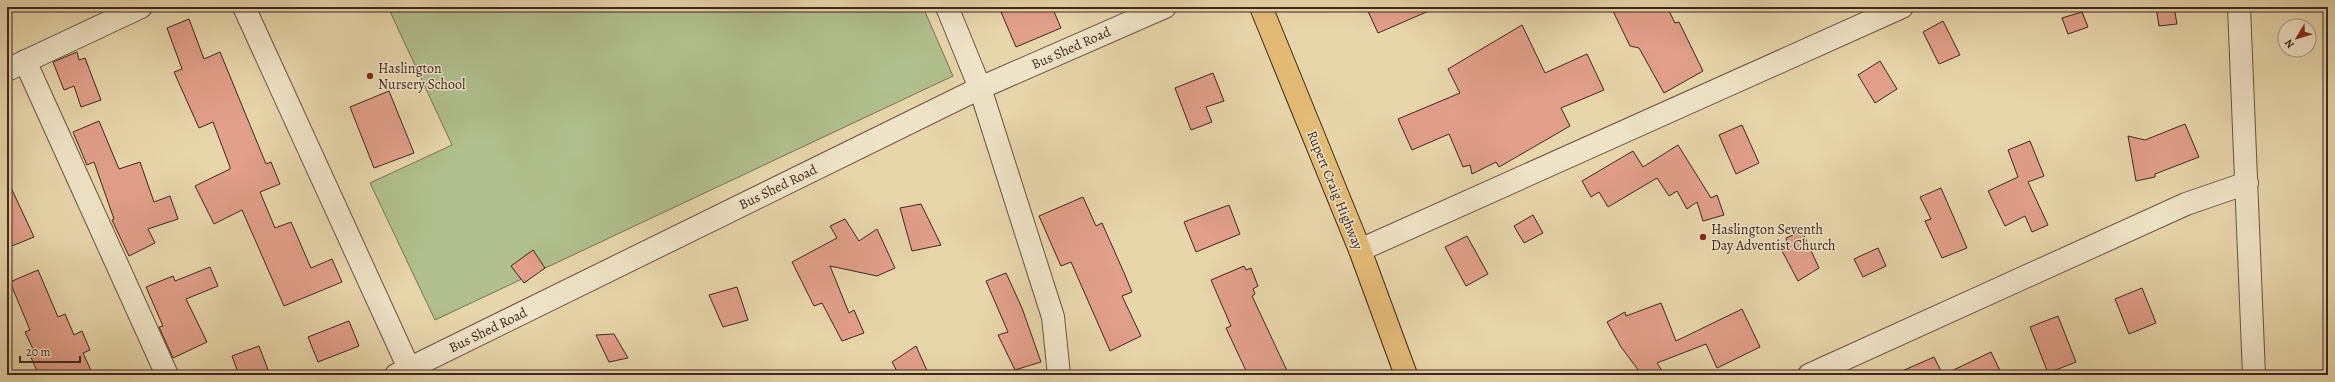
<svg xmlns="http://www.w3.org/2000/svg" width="2335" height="382" font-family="Alegreya,serif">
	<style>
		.green { fill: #b0bf8d; stroke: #787356 }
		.building { fill: #e29f8a; stroke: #3f271f }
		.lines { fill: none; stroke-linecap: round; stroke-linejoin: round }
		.minor-casing { stroke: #695342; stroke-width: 24 }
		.major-casing { stroke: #3f271f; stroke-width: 24 }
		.minor { stroke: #efe4c8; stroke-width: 22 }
		.major { stroke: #e4bb75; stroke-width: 22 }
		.poi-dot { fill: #8f2418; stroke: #efe4c8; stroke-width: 1.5 }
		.labels { text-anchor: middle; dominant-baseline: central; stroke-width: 3; stroke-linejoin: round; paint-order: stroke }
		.street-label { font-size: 14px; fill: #3f271f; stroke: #efe4c8 }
		.poi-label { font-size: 14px; fill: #3f271f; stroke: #efe4c8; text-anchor: start }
	</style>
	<rect width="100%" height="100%" fill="#e7d6aa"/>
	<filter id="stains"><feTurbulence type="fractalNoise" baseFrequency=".005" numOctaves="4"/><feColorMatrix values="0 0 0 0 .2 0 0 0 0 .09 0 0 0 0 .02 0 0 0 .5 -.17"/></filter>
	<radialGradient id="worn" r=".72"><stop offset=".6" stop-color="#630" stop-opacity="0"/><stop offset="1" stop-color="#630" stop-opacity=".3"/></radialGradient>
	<path class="green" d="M 388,7 L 923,7 L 953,76 L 435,320 L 370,183 L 452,145 Z"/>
	<path class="building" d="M 1012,7 L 1052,7 L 1061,28 L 1016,47 L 1001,12 Z
		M 1366,7 L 1438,7 L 1378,33 Z
		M 1611,7 L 1667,7 L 1675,23 L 1679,22 L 1703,71 L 1664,93 L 1639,48 L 1630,46 Z
		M 2156,7 L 2174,7 L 2177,24 L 2159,26 Z
		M 2082,12 L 2088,27 L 2068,34 L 2062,18 Z
		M 189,19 L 204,59 L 220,52 L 266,164 L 271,162 L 280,184 L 260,192 L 275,228 L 291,222 L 311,268 L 332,259 L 342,282 L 284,306 L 242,210 L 214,224 L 195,186 L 230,169 L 230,167 L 213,122 L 199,128 L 174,72 L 182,69 L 167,28 Z
		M 1943,21 L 1960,55 L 1939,64 L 1923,32 Z
		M 1522,25 L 1545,73 L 1587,54 L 1604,90 L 1561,108 L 1570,126 L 1499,167 L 1496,162 L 1472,174 L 1470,165 L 1463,167 L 1449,134 L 1412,150 L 1398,119 L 1460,93 L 1448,69 Z
		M 77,52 L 79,60 L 85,58 L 101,100 L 81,107 L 74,86 L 64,90 L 53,62 Z
		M 1880,61 L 1897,89 L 1875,103 L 1858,75 Z
		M 1213,73 L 1224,101 L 1206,107 L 1212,122 L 1191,130 L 1175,88 Z
		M 389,91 L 414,153 L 374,168 L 350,107 Z
		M 99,121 L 119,169 L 140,162 L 154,202 L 170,196 L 178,219 L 148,229 L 155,243 L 129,256 L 112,220 L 114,219 L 94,162 L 87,165 L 73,132 Z
		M 2185,124 L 2199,157 L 2155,174 L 2155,177 L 2136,181 L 2128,136 L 2145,140 Z
		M 1742,125 L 1759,163 L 1736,174 L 1719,135 Z
		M 2030,141 L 2044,176 L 2028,182 L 2048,225 L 2032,232 L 2025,216 L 2005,226 L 1988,191 L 2018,177 L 2008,150 Z
		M 1678,145 L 1711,198 L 1717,195 L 1724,215 L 1703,221 L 1697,202 L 1687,209 L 1677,191 L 1669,196 L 1657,178 L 1608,207 L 1599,192 L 1591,197 L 1582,181 L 1633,151 L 1643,167 Z
		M 7,179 L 34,237 L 7,248 Z
		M 1941,188 L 1967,248 L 1942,258 L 1925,221 L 1931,219 L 1920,197 Z
		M 1083,197 L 1096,226 L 1102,223 L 1125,275 L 1132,292 L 1122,296 L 1141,336 L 1110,351 L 1071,262 L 1061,266 L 1039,216 Z
		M 921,204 L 941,245 L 912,251 L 900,208 Z
		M 1229,205 L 1240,234 L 1196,252 L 1184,222 Z
		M 1533,215 L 1543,233 L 1524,243 L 1514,226 Z
		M 845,219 L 859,241 L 877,229 L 895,268 L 877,276 L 830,266 L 849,313 L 854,310 L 864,333 L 842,341 L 822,303 L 814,306 L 792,262 L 837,238 L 830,226 Z
		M 1802,231 L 1819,268 L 1798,281 L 1782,251 L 1788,244 L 1786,238 Z
		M 1467,236 L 1488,274 L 1466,286 L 1445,247 Z
		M 1878,248 L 1886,266 L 1863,277 L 1854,259 Z
		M 533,250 L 545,268 L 524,283 L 511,266 Z
		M 1244,266 L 1246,270 L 1251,268 L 1258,286 L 1253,289 L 1255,294 L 1252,296 L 1289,375 L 1248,375 L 1226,328 L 1231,326 L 1211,280 Z
		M 210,267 L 218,286 L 186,299 L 207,342 L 173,358 L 159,327 L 163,326 L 146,287 L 173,276 L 175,281 Z
		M 38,270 L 58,317 L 65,314 L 74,335 L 82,331 L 90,350 L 83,353 L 93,375 L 39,375 L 28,351 L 33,349 L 25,332 L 30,330 L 10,282 Z
		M 1006,273 L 1022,308 L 1041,362 L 1015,370 L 998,335 L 1008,332 L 986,281 Z
		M 737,287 L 748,320 L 723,327 L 709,295 Z
		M 2142,288 L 2156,323 L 2129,334 L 2115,299 Z
		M 1661,303 L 1676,341 L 1742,309 L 1760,347 L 1717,368 L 1706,344 L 1657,363 L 1665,375 L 1642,375 L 1621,347 L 1607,322 L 1625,312 L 1626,316 Z
		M 2058,316 L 2076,362 L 2048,373 L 2030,327 Z
		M 349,321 L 359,346 L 318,362 L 308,337 Z
		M 614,334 L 628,358 L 609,362 L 596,335 Z
		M 259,346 L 270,375 L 239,375 L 232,356 Z
		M 916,346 L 929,375 L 899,375 L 892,362 Z
		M 1991,352 L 2002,375 L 1943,375 Z
		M 1934,357 L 1943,375 L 1893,375 Z"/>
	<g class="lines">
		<g class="minor-casing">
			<path id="minor" d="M 244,7 L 412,375
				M 947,7 L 980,88 L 1053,317 L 1059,375
				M 2239,7 L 2254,375
				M 25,61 L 167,375
				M 7,70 L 141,7
				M 1360,250 L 1902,7
				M 396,375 L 980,88 L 1165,7
				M 1809,375 L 2186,204 L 2247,183"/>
		</g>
		<g class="major-casing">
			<path id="major" d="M 1261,7 L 1360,250 L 1406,375"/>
		</g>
		<use href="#minor" class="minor"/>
		<use href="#major" class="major"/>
	</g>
	<g class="poi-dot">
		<circle cx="370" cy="76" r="4"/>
		<circle cx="1703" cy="237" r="4"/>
	</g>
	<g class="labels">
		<g class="street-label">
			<text transform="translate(1071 48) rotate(-24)">Bus Shed Road</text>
			<text transform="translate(778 187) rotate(-26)">Bus Shed Road</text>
			<text transform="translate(1335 190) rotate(68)">Rupert Craig Highway</text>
			<text transform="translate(488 330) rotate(-26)">Bus Shed Road</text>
		</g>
		<g class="poi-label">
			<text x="378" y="68">Haslington<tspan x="378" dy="16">Nursery School</tspan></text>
			<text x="1711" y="229">Haslington Seventh<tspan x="1711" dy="16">Day Adventist Church</tspan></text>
		</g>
	</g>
	<rect width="2335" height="382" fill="none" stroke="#e7d6aa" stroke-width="24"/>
	<rect x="8" y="8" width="2319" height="366" fill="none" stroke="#3f271f" stroke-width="2"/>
	<rect x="12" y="12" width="2311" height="358" fill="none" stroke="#3f271f"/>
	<g transform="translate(2297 38) rotate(232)"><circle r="19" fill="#efe4c8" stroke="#a99884"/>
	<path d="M0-3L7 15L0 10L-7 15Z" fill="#8f2418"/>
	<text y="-6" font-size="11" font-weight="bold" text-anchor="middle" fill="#3f271f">N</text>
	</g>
	<path d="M20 356v6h60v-6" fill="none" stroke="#3f271f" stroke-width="2"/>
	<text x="26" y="356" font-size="12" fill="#3f271f" stroke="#efe4c8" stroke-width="3" paint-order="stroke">20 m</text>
	<rect width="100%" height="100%" filter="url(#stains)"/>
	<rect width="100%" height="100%" fill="url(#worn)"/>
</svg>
